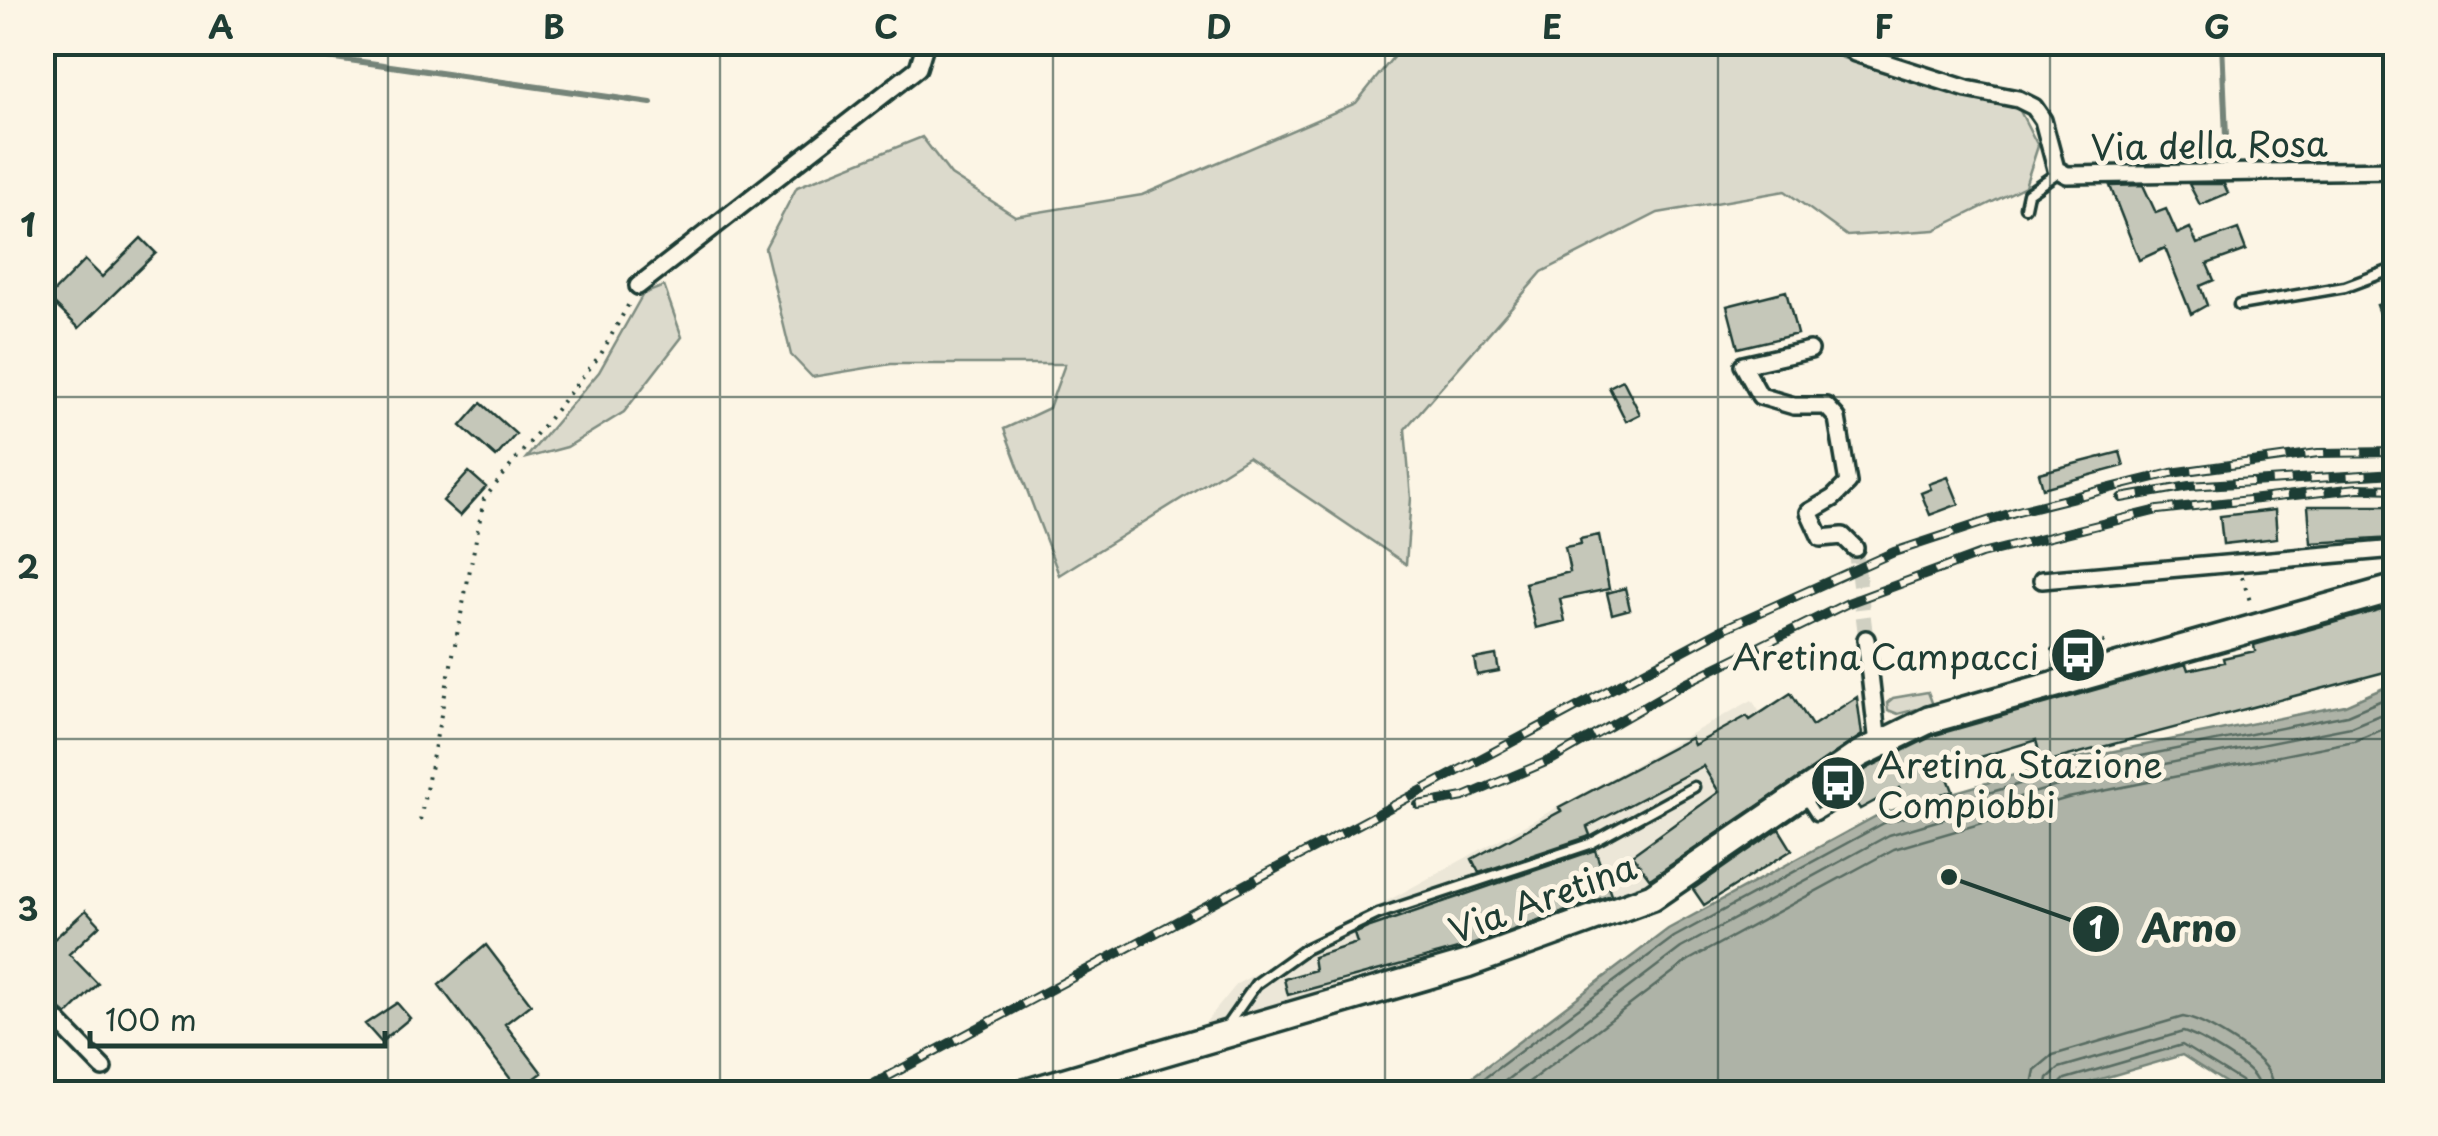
<svg xmlns="http://www.w3.org/2000/svg" width="2438" height="1136" font-family="'Playpen Sans',sans-serif">
	<style>
		.built { fill: #ece7d8 }
		.green { fill: #dcdacc; stroke: #7e8c80; stroke-width: 2.5 }
		.water { fill: #aeb3a7; stroke: #758479; stroke-width: 2.5 }
		.lines { fill: none; stroke-linecap: round; stroke-linejoin: round }
		.shore { stroke: #586c62; stroke-width: 2.5 }
		.stream { stroke: #758479; stroke-width: 6 }
		.building { fill: #c5c7b9; stroke: #1f3d34; stroke-width: 2.5 }
		.minor-tunnel { stroke: #d0d0c2; stroke-width: 15; stroke-dasharray: 15 8; stroke-linecap: butt }
		.service-casing { stroke: #1f3d34; stroke-width: 15 }
		.minor-casing { stroke: #1f3d34; stroke-width: 22 }
		.primary-casing { stroke: #1f3d34; stroke-width: 32 }
		.path { stroke: #1f3d34; stroke-width: 4; stroke-dasharray: 2.5 8; stroke-linecap: butt }
		.service { stroke: #fcf5e5; stroke-width: 8 }
		.minor { stroke: #fcf5e5; stroke-width: 15 }
		.primary { stroke: #fcf5e5; stroke-width: 25 }
		.rail-casing { stroke: #1f3d34; stroke-width: 10 }
		.rail { stroke: #fcf5e5; stroke-width: 6; stroke-dasharray: 19; stroke-linecap: butt }
		.grid { fill: none; stroke: #1f3d34; stroke-width: 2.5; stroke-opacity: 0.55 }
		.labels { text-anchor: middle; dominant-baseline: central; stroke-width: 10; stroke-linejoin: round; paint-order: stroke }
		.street-label { font-size: 35px; fill: #1f3d34; stroke: #fcf5e5 }
		.poi-label { font-size: 35px; fill: #1f3d34; stroke: #fcf5e5; text-anchor: end }
		.leader { fill: none; stroke: #1f3d34; stroke-width: 4 }
		.callout-dot { fill: #1f3d34; stroke: #fcf5e5; stroke-width: 4 }
		.mark-label { font-size: 30px; text-anchor: middle; font-weight: bold; fill: #fff }
		.callout-label { font-size: 38px; text-anchor: middle; font-weight: bold; fill: #1f3d34; stroke: #fcf5e5; stroke-width: 10; stroke-linejoin: round; paint-order: stroke }
		.neatline { fill: none; stroke: #1f3d34; stroke-width: 4 }
		.grid-label { font-size: 32px; text-anchor: middle; font-weight: bold; fill: #1f3d34 }
	</style>
	<rect width="100%" height="100%" fill="#fcf5e5"/>
	<filter id="ink" filterUnits="userSpaceOnUse"><feTurbulence type="fractalNoise" baseFrequency=".01" numOctaves="2"/><feDisplacementMap in="SourceGraphic" scale="20" xChannelSelector="R" yChannelSelector="G"/><feConvolveMatrix kernelMatrix="1 2 1 2 8 2 1 2 1" color-interpolation-filters="sRGB"/></filter>
	<g filter="url(#ink)">
		<path class="built" d="M 1752,700 L 1814,798 L 1649,912 L 1173,1062 L 1237,984 Z"/>
		<path class="green" d="M 1412,43 L 1822,43 L 1831,54 L 1927,87 L 2019,109 L 2038,146 L 2025,186 L 1935,230 L 1847,236 L 1785,191 L 1658,213 L 1542,272 L 1405,429 L 1411,498 L 1406,564 L 1248,457 L 1059,575 L 1004,429 L 1049,408 L 1065,364 L 891,364 L 812,377 L 791,355 L 765,248 L 797,187 L 922,137 L 951,175 L 1015,216 L 1142,195 L 1356,103 L 1403,45 Z
			M 664,286 L 682,337 L 624,412 L 567,447 L 526,458 L 599,372 L 643,294 Z
			M 1928,692 L 1933,705 L 1898,714 L 1888,710 L 1887,703 L 1893,698 Z"/>
		<path class="water" d="M 2395,683 L 2395,1093 L 2252,1093 L 2237,1090 L 2182,1055 L 2053,1093 L 1442,1093 L 1472,1077 L 1668,929 L 1880,814 L 2059,762 L 2345,705 Z"/>
		<g class="lines">
			<path class="shore" d="M 1463,1094 L 1674,937 L 1884,823 L 2061,772 L 2347,715 L 2396,694
				M 1488,1094 L 1681,948 L 1889,835 L 2064,784 L 2351,727 L 2396,708
				M 1513,1094 L 1689,960 L 1894,849 L 2068,798 L 2354,741 L 2396,724
				M 2030,1094 L 2035,1070 L 2053,1055 L 2183,1017 C 2203,1020 2256,1052 2267,1070 C 2272,1077 2273,1085 2273,1094
				M 2045,1094 L 2048,1078 L 2059,1068 L 2183,1032 C 2198,1036 2246,1064 2254,1077 C 2259,1084 2258,1086 2258,1094
				M 2057,1094 L 2059,1085 L 2065,1079 L 2182,1045 L 2241,1081 L 2246,1094"/>
			<path class="stream" d="M 222,42 L 651,103
				M 2222,42 L 2227,161"/>
		</g>
		<path class="building" d="M 2189,184 L 2224,184 L 2228,193 L 2200,205 Z
			M 2143,185 L 2156,213 L 2166,209 L 2177,234 L 2190,228 L 2197,244 L 2238,229 L 2246,250 L 2207,264 L 2214,280 L 2200,286 L 2207,305 L 2191,314 L 2165,248 L 2139,260 L 2110,186 Z
			M 141,238 L 156,253 L 79,328 L 48,298 L 85,260 L 102,277 Z
			M 1786,291 L 1797,334 L 1738,348 L 1727,306 Z
			M 2396,299 L 2396,351 L 2394,351 L 2377,305 Z
			M 1623,380 L 1640,414 L 1626,421 L 1609,387 Z
			M 481,403 L 516,434 L 496,457 L 461,426 Z
			M 2120,452 L 2124,466 L 2043,488 L 2039,473 Z
			M 469,472 L 486,487 L 460,516 L 443,501 Z
			M 1948,477 L 1959,504 L 1930,515 L 1921,493 L 1931,489 L 1929,484 Z
			M 2308,506 L 2396,506 L 2396,535 L 2394,538 L 2311,543 Z
			M 2275,510 L 2277,538 L 2223,544 L 2220,516 Z
			M 1599,535 L 1609,589 L 1560,599 L 1565,621 L 1536,628 L 1525,583 L 1570,572 L 1565,547 L 1581,544 L 1580,539 Z
			M 1625,588 L 1630,609 L 1612,614 L 1607,593 Z
			M 2396,605 L 2396,669 L 2042,763 L 2036,740 L 1944,768 L 1953,791 L 1907,803 L 1899,788 L 1860,809 L 1844,784 L 1868,768 L 1935,735 L 2186,664 L 2188,670 L 2224,662 L 2223,658 L 2255,651 L 2254,645 Z
			M 1496,655 L 1499,671 L 1477,675 L 1474,659 Z
			M 1791,693 L 1812,726 L 1857,697 L 1862,735 L 1650,879 L 1632,855 L 1719,792 L 1703,766 L 1587,827 L 1590,835 L 1587,837 L 1479,873 L 1472,859 L 1561,811 L 1559,808 L 1691,738 L 1694,745 L 1747,716 L 1750,720 Z
			M 1779,829 L 1792,850 L 1704,905 L 1693,889 Z
			M 1595,850 L 1611,895 L 1469,946 L 1288,995 L 1284,979 L 1315,970 L 1313,957 L 1357,943 L 1354,934 L 1367,928 Z
			M 86,910 L 100,925 L 69,954 L 98,984 L 67,1015 L 42,994 L 42,950 Z
			M 486,945 L 531,1004 L 505,1024 L 542,1073 L 519,1090 L 439,985 Z
			M 397,1003 L 410,1018 L 381,1042 L 365,1024 Z"/>
		<g class="lines">
			<path class="minor-tunnel" d="M 1855,548 L 1866,639"/>
			<g class="service-casing">
				<path id="service" d="M 2025,207 L 2028,193 L 2060,171
					M 2239,305 L 2345,287 L 2396,268
					M 1805,798 L 1816,815 L 1831,806
					M 1228,1024 L 1256,984 L 1305,949 L 1378,914 L 1590,844 L 1694,787"/>
			</g>
			<g class="minor-casing">
				<path id="minor" d="M 1841,42 L 1855,53 L 1967,89 L 2018,99 L 2034,107 L 2043,120 L 2056,169 L 2067,175 L 2396,170
					M 638,286 L 918,68 L 926,42
					M 1810,350 L 1743,365 L 1760,396 L 1794,406 L 1826,406 L 1837,418 L 1848,483 L 1833,498 L 1809,512 L 1821,538 L 1843,536 L 1855,548
					M 2042,580 L 2396,549
					M 1866,639 L 1878,744
					M 42,1005 L 103,1068"/>
			</g>
			<g class="primary-casing">
				<path id="primary" d="M 1021,1094 L 1467,964 L 1652,897 L 1860,754 L 1929,720 L 2396,588"/>
			</g>
			<path class="path" d="M 2242,577 L 2251,604
				M 2051,650 C 2071,643 2091,637 2111,644
				M 2056,650 L 2069,648 L 2074,656
				M 420,820 L 484,499 L 601,354 L 631,300"/>
			<use href="#service" class="service"/>
			<use href="#minor" class="minor"/>
			<use href="#primary" class="primary"/>
			<g class="rail-casing">
				<path id="rail" d="M 2121,498 L 2189,486 L 2396,473
					M 1418,805 L 1464,797 L 1553,759 L 1685,683 L 1848,603 L 1981,554 L 2158,510 L 2358,488 L 2396,489
					M 855,1094 L 1723,629 L 1894,552 L 2018,511 L 2171,473 L 2318,453 L 2396,452"/>
			</g>
			<use href="#rail" class="rail"/>
		</g>
	</g>
	<path class="grid" d="M 388,42 L 388,1094M 720,42 L 720,1094M 1053,42 L 1053,1094M 1385,42 L 1385,1094M 1718,42 L 1718,1094M 2050,42 L 2050,1094M 42,397 L 2396,397M 42,739 L 2396,739"/>
	<defs>
		<g id="bus-disc" transform="scale(2.875)"><circle r="9.5" fill="#1f3d34" stroke="#fcf5e5"/><path d="M-5-6H5V4H4V6H2V4H-2V6H-4V4H-5ZM-3.5-4V0h7V-4ZM-3.5 1.2v1.5H-2V1.2ZM2 1.2v1.5H3.5V1.2Z" fill="#fff"/></g>
	</defs>
	<g fill-rule="evenodd">
		<use href="#bus-disc" x="2078" y="655"/>
		<use href="#bus-disc" x="1838" y="783"/>
	</g>
	<g class="labels">
		<g class="street-label">
			<text transform="translate(2209 144) rotate(-1)">Via della Rosa</text>
			<text transform="translate(1542 897) rotate(-20)">Via Aretina</text>
		</g>
		<g class="poi-label">
			<text x="2039" y="655">Aretina Campacci</text>
			<text x="1877" y="763" text-anchor="start">Aretina Stazione<tspan x="1877" dy="40">Compiobbi</tspan></text>
		</g>
	</g>
	<path class="leader" d="M1949 877L2096 929"/>
	<g class="callout-dot">
		<circle cx="1949" cy="877" r="10"/>
		<circle cx="2096" cy="929" r="25"/>
	</g>
	<g class="mark-label">
		<text x="2096" y="939">1</text>
	</g>
	<g class="callout-label">
		<text x="2189" y="942">Arno</text>
	</g>
	<rect width="2438" height="1136" fill="none" stroke="#fcf5e5" stroke-width="110"/>
	<path d="M90 1031v15h295v-15" fill="none" stroke="#1f3d34" stroke-width="5"/>
	<text x="105" y="1031" font-size="30" fill="#1f3d34" stroke="#fcf5e5" stroke-width="8" paint-order="stroke">100 m</text>
	<rect x="55" y="55" width="2328" height="1026" class="neatline"/>
	<g class="grid-label">
		<text x="221" y="39">A</text>
		<text x="554" y="39">B</text>
		<text x="886" y="39">C</text>
		<text x="1219" y="39">D</text>
		<text x="1552" y="39">E</text>
		<text x="1884" y="39">F</text>
		<text x="2217" y="39">G</text>
		<text x="28" y="237">1</text>
		<text x="28" y="579">2</text>
		<text x="28" y="921">3</text>
	</g>
</svg>
